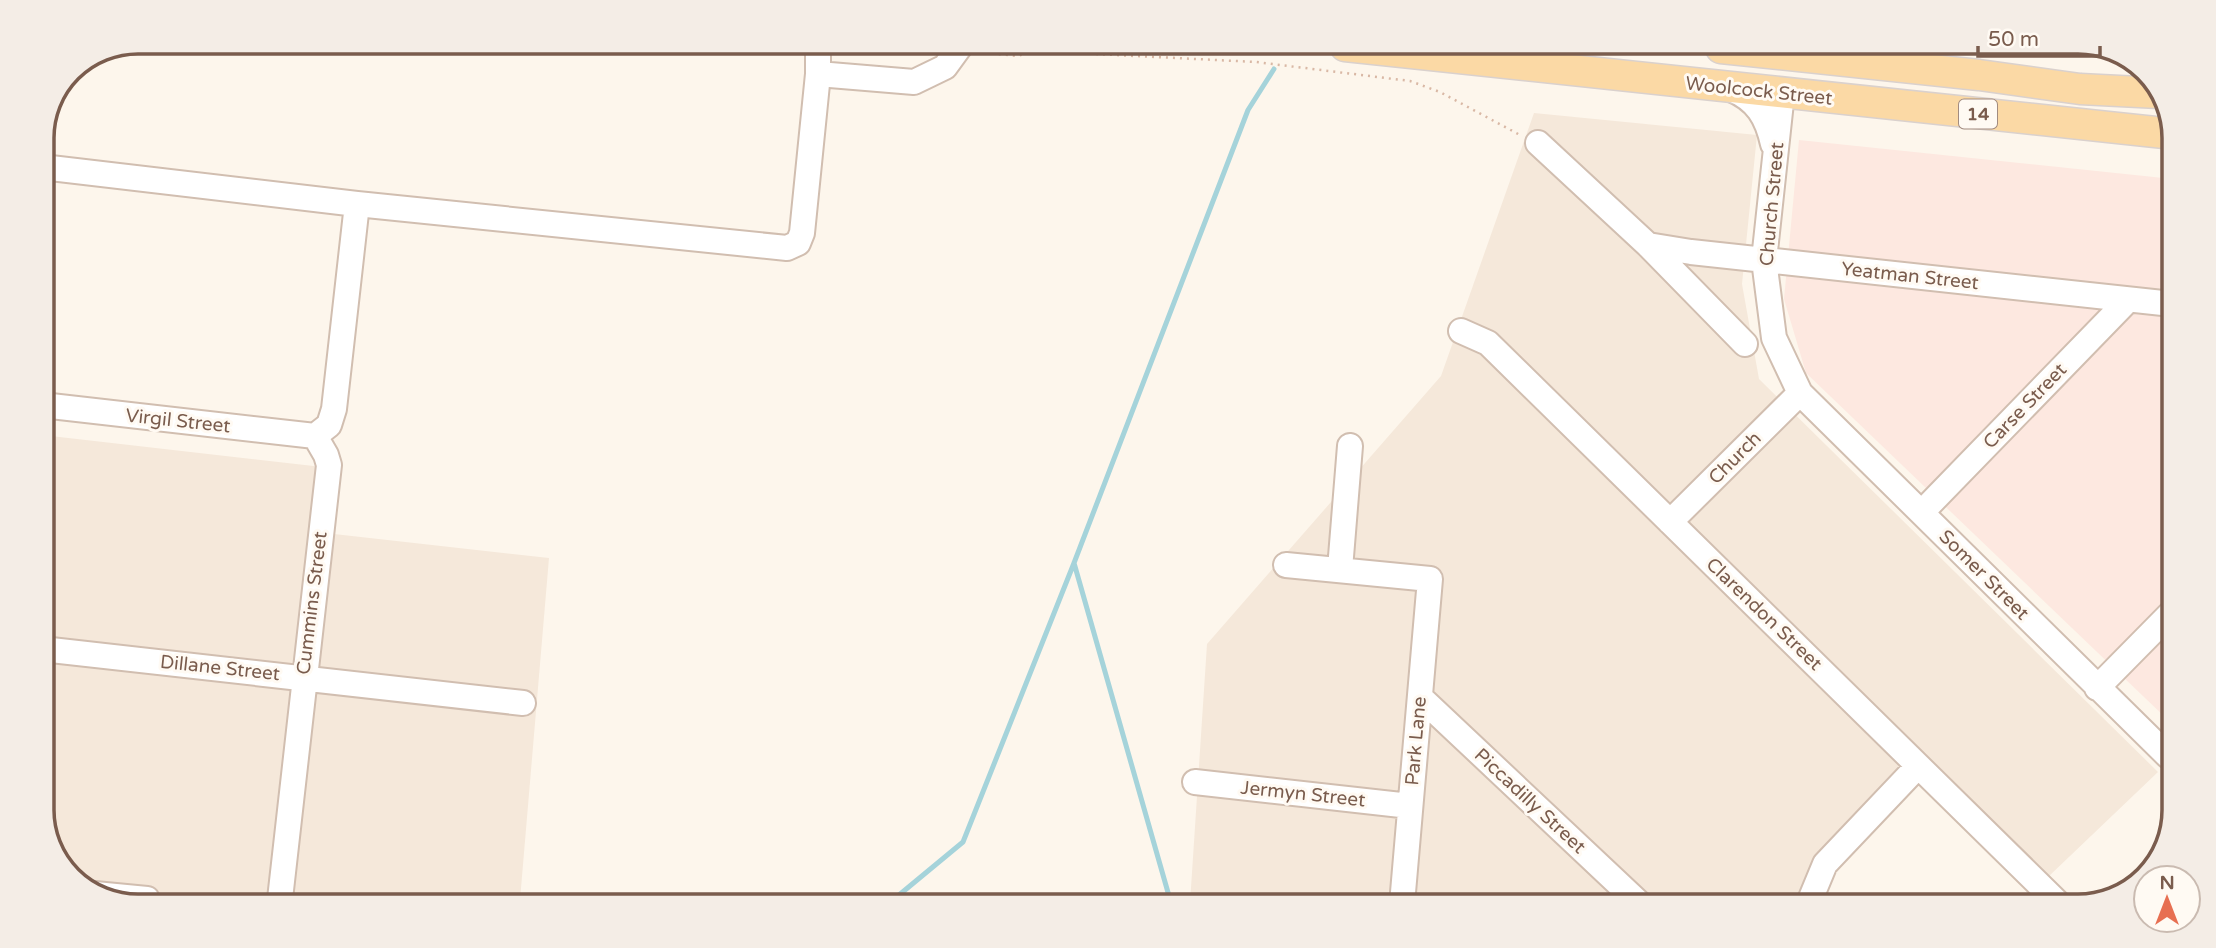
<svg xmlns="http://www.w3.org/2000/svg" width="2216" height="948" font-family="'Varela Round',sans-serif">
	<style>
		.residential { fill: #f5e8da }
		.commercial { fill: #fde8e0 }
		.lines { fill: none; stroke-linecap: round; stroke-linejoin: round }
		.stream { stroke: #a5d3da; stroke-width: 5 }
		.minor-casing { stroke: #d1beb0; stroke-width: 28 }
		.major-casing { stroke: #dad1cd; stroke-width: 33 }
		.path { stroke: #d9b8a5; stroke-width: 2.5; stroke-dasharray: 2 5; stroke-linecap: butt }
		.minor { stroke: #fff; stroke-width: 24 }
		.major { stroke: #fbd9a5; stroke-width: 30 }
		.labels { text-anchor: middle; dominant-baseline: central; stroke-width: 6; stroke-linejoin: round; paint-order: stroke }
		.shield { fill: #fffaf3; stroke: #a28b7f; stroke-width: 2 }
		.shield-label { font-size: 18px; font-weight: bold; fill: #7a5c4d }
		.street-label { font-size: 19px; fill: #7a5c4d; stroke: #fffaf3 }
		.rim { fill: none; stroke: #7a5c4d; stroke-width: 3.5 }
	</style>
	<rect width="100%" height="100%" fill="#fdf6ec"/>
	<path class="residential" d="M 1534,113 L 1757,135 L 1742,284 L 1759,379 L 2158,772 L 2048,877 L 1918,753 L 1820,850 L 1797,905 L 1190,903 L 1207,644 L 1441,376 Z
		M 42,435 L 340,469 L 334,534 L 549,558 L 520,900 L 102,899 L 62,868 L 42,816 Z"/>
	<path class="commercial" d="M 1799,140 L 2173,179 L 2168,720 L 1806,373 L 1784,299 Z"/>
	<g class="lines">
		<path class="stream" d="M 1074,563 L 1171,903
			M 881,902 L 899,895 L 963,842 L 1074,563 L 1248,110 L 1274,69"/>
		<g class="minor-casing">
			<path id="minor" d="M 818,74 L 914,82 L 945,67 L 961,45
				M 1731,89 C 1757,100 1767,117 1773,144
				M 1782,93 L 1764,260 L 1774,338 L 1800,393 L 2168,756
				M 1538,143 L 1648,245 L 1745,344
				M 42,167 L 357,204 L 787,248 L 798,243 L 802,233 L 818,74 L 818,44
				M 1648,245 L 1691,252 L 2172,304
				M 1461,331 L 1488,343 L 2061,906
				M 42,405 L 315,436
				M 315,436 L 329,425 L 334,409 L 357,204
				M 1922,512 L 2128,300
				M 1670,522 L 1800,393
				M 1286,565 L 1430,579 L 1402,904
				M 1340,569 L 1350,446
				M 42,649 L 523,703
				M 2097,688 L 2169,615
				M 1420,697 L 1640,904
				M 1195,782 L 1410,806
				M 95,894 L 147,899
				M 280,899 L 329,465 L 326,455 L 315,436
				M 1808,905 L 1825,864 L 1918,766"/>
		</g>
		<g class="major-casing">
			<path id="major" d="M 1345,46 L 2174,134
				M 1721,48 L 1979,75 L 2080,89 L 2159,93"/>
		</g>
		<path class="path" d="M 978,52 L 1017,56 L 1035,51 L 1256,62 L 1410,81 L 1440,92 L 1520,135"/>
		<use href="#minor" class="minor"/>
		<use href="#major" class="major"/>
	</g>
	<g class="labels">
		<rect class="shield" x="1959" y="99.5" width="38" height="29" rx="5"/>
		<g class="shield-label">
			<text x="1978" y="114">14</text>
		</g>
		<g class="street-label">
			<text transform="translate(1759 91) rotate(6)">Woolcock Street</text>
			<text transform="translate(1772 204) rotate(-85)">Church Street</text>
			<text transform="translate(1910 276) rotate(6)">Yeatman Street</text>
			<text transform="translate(2025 406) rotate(-46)">Carse Street</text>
			<text transform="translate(178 421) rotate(6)">Virgil Street</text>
			<text transform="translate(1735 458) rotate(-45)">Church</text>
			<text transform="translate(1984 575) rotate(45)">Somer Street</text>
			<text transform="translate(312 603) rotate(-83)">Cummins Street</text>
			<text transform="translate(1764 614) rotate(44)">Clarendon Street</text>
			<text transform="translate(220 668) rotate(6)">Dillane Street</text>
			<text transform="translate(1416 741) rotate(-85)">Park Lane</text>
			<text transform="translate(1303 794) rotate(6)">Jermyn Street</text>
			<text transform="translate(1530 801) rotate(43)">Piccadilly Street</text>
		</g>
	</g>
	<path d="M0 0H2216V948H0ZM138 54H2078A84 84 0 0 1 2162 138V810A84 84 0 0 1 2078 894H138A84 84 0 0 1 54 810V138A84 84 0 0 1 138 54Z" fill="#f4ede6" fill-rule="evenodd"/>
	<path class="rim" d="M138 54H2078A84 84 0 0 1 2162 138V810A84 84 0 0 1 2078 894H138A84 84 0 0 1 54 810V138A84 84 0 0 1 138 54Z"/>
	<g transform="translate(2167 899)"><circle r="33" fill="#fffaf3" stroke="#cabbb1" stroke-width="2"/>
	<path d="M0-5L12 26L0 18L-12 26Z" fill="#e76f51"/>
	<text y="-10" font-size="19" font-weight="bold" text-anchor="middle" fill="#7a5c4d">N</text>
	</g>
	<path d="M1978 46v10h122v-10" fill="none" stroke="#7a5c4d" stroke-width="3.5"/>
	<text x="1988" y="46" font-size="21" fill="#7a5c4d" stroke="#fffaf3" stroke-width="5" paint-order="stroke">50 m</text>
</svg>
